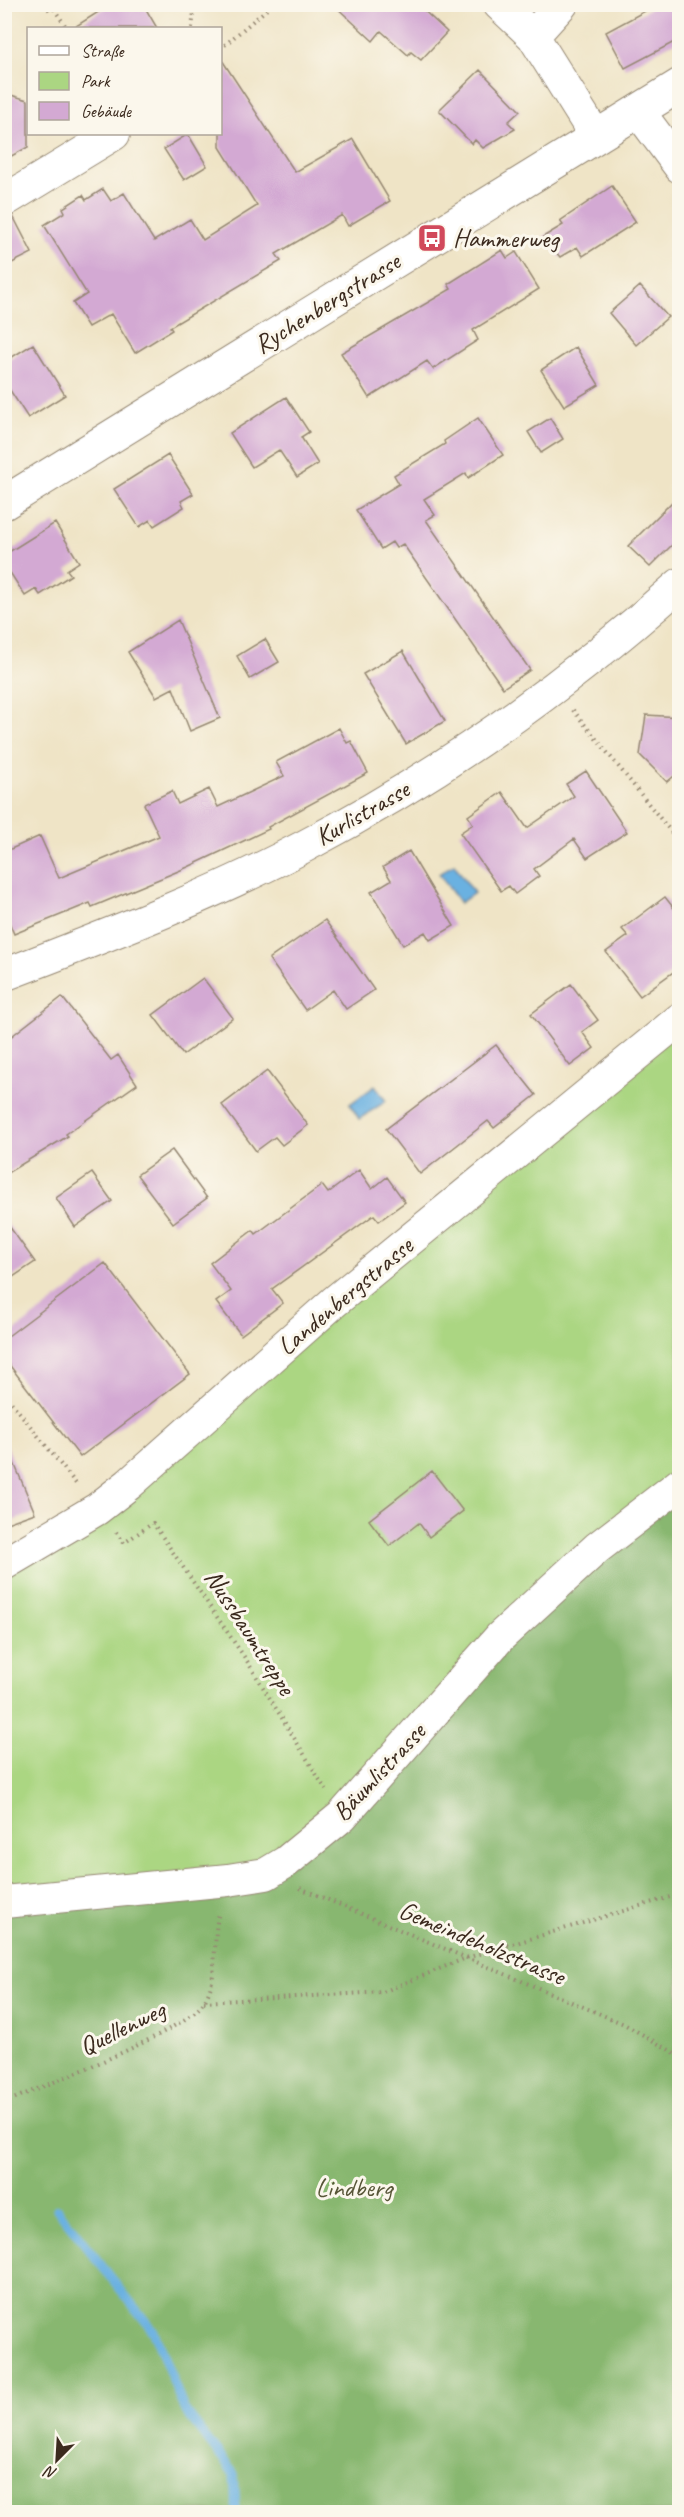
<svg xmlns="http://www.w3.org/2000/svg" width="684" height="2517" font-family="Caveat,sans-serif">
	<style>
		.green { fill: #abd682; stroke: #738050; stroke-width: 1.5 }
		.forest { fill: #88b770; stroke: #627047; stroke-width: 1.5 }
		.water { fill: #6bb1e1; stroke: #536e80; stroke-width: 1.5 }
		.lines { fill: none; stroke-linecap: round; stroke-linejoin: round }
		.stream { stroke: #6bb1e1; stroke-width: 9 }
		.building { fill: #d3a9d3 }
		.street-casing { stroke: #958772; stroke-width: 34 }
		.secondary-casing { stroke: #958772; stroke-width: 35 }
		.path { stroke: #958772; stroke-width: 4; stroke-dasharray: 1.5 4.5; stroke-linecap: butt }
		.street { stroke: #fff; stroke-width: 32 }
		.secondary { stroke: #fff; stroke-width: 33 }
		.labels { text-anchor: middle; dominant-baseline: central; stroke-width: 6; stroke-linejoin: round; paint-order: stroke }
		.poi-label { font-size: 26px; fill: #3b2a1e; stroke: #fbf7ec; text-anchor: start }
		.street-label { font-size: 26px; fill: #3b2a1e; stroke: #fbf7ec }
		.park-label { font-size: 26px; fill: #575537; stroke: #fbf7ec }
	</style>
	<rect width="100%" height="100%" fill="#fbf7ec"/>
	<filter id="ink" filterUnits="userSpaceOnUse"><feTurbulence type="fractalNoise" baseFrequency=".0167" numOctaves="2"/><feDisplacementMap in="SourceGraphic" scale="12" xChannelSelector="R" yChannelSelector="G"/><feConvolveMatrix kernelMatrix="1 2 1 2 8 2 1 2 1" color-interpolation-filters="sRGB"/></filter>
	<filter id="wash" filterUnits="userSpaceOnUse"><feTurbulence type="fractalNoise" baseFrequency=".008" numOctaves="4" result="noise"/><feDisplacementMap in="SourceGraphic" scale="24" xChannelSelector="R" yChannelSelector="G"/><feGaussianBlur stdDeviation="1.35" result="paint"/><feColorMatrix in="noise" values="0 0 0 0 0 0 0 0 0 0 0 0 0 0 0 0 0 1.4 0 .05"/><feComposite in="paint" operator="in"/></filter>
	<g filter="url(#wash)">
		<rect width="100%" height="100%" fill="#efe4c6"/>
		<path class="green" d="M 679,1019 L 679,1484 L 286,1862 L 5,1902 L 5,1564 L 97,1509 Z"/>
		<path class="forest" d="M 679,1484 L 679,2512 L 5,2512 L 5,1902 L 266,1874 L 500,1637 Z"/>
		<path class="water" d="M 454,864 L 474,893 L 460,903 L 439,874 Z
			M 375,1086 L 386,1101 L 359,1119 L 350,1104 Z"/>
		<g class="lines">
			<path class="stream" d="M 57,2209 L 154,2332 L 184,2409 L 234,2474 L 236,2512"/>
		</g>
		<g id="blocks">
			<path class="building" d="M 111,4 L 143,4 L 157,28 L 73,28 Z
				M 333,4 L 417,4 L 447,32 L 421,60 L 411,52 L 408,55 L 381,31 L 373,41 Z
				M 658,4 L 680,4 L 680,39 L 625,68 L 606,32 Z
				M 220,57 L 295,172 L 353,139 L 390,201 L 348,226 L 342,215 L 276,254 L 281,261 L 170,327 L 172,330 L 135,353 L 111,314 L 88,327 L 73,303 L 87,294 L 44,225 L 65,212 L 63,208 L 83,195 L 86,200 L 103,189 L 111,201 L 124,193 L 154,241 L 190,219 L 203,240 L 257,206 L 220,147 Z
				M 480,70 L 520,111 L 508,122 L 515,129 L 483,148 L 475,140 L 472,144 L 439,110 Z
				M 4,93 L 28,100 L 28,147 L 4,160 Z
				M 188,134 L 207,166 L 184,180 L 164,149 Z
				M 612,186 L 636,222 L 583,256 L 577,247 L 560,257 L 543,237 L 563,225 L 560,221 Z
				M 13,216 L 32,253 L 4,267 L 4,219 Z
				M 502,250 L 507,258 L 516,252 L 539,289 L 473,330 L 478,340 L 433,369 L 427,361 L 369,398 L 341,353 L 451,289 L 448,284 Z
				M 640,286 L 668,317 L 636,345 L 609,313 Z
				M 33,344 L 65,395 L 28,418 L 4,381 L 4,362 Z
				M 576,347 L 599,385 L 564,406 L 541,370 Z
				M 286,397 L 309,432 L 301,437 L 318,464 L 297,477 L 279,450 L 252,467 L 230,433 Z
				M 478,418 L 503,455 L 468,478 L 466,473 L 424,499 L 435,515 L 426,520 L 530,670 L 503,688 L 403,544 L 396,548 L 392,542 L 381,549 L 356,510 L 399,484 L 394,475 L 445,444 L 444,441 Z
				M 550,418 L 563,439 L 541,453 L 528,432 Z
				M 168,455 L 193,494 L 181,501 L 184,507 L 154,526 L 150,520 L 139,527 L 114,489 Z
				M 680,494 L 680,537 L 650,567 L 628,546 Z
				M 55,523 L 79,562 L 67,570 L 71,575 L 40,595 L 36,589 L 25,596 L 4,563 L 4,555 Z
				M 178,620 L 220,718 L 190,731 L 173,688 L 156,697 L 128,652 Z
				M 265,639 L 279,662 L 250,679 L 237,656 Z
				M 403,651 L 445,721 L 406,744 L 363,674 Z
				M 646,715 L 680,717 L 680,771 L 667,782 L 640,755 Z
				M 339,728 L 347,743 L 351,741 L 368,773 L 268,827 L 269,829 L 188,867 L 92,907 L 90,903 L 14,934 L 4,910 L 4,852 L 40,836 L 59,878 L 159,836 L 144,804 L 172,791 L 178,804 L 209,789 L 218,807 L 284,776 L 276,762 Z
				M 586,771 L 627,832 L 587,858 L 574,839 L 534,869 L 539,876 L 515,894 L 509,886 L 501,891 L 460,833 L 473,824 L 468,816 L 502,792 L 527,828 L 574,796 L 566,784 Z
				M 409,851 L 454,926 L 430,940 L 425,932 L 403,945 L 371,892 L 391,880 L 383,867 Z
				M 665,897 L 680,916 L 680,967 L 640,996 L 606,952 L 628,936 L 622,929 Z
				M 325,920 L 374,990 L 346,1009 L 333,990 L 305,1010 L 269,959 Z
				M 203,978 L 233,1018 L 183,1055 L 153,1015 Z
				M 571,984 L 598,1020 L 582,1032 L 594,1048 L 570,1066 L 531,1014 Z
				M 62,997 L 111,1060 L 118,1055 L 137,1084 L 66,1134 L 68,1136 L 4,1175 L 4,1042 Z
				M 496,1045 L 536,1095 L 494,1128 L 488,1121 L 420,1174 L 386,1129 Z
				M 267,1071 L 308,1125 L 282,1145 L 275,1137 L 256,1151 L 222,1105 Z
				M 172,1150 L 207,1198 L 173,1223 L 137,1175 Z
				M 359,1170 L 372,1189 L 387,1177 L 405,1202 L 379,1221 L 374,1215 L 272,1289 L 283,1303 L 241,1335 L 216,1302 L 231,1291 L 210,1263 L 253,1230 L 256,1234 L 322,1185 L 328,1193 Z
				M 92,1173 L 112,1201 L 75,1227 L 56,1198 Z
				M 4,1219 L 35,1262 L 4,1283 Z
				M 105,1263 L 190,1374 L 80,1457 L 4,1358 L 4,1339 Z
				M 4,1439 L 35,1513 L 4,1524 Z
				M 432,1471 L 463,1511 L 429,1537 L 419,1523 L 389,1546 L 369,1520 Z"/>
		</g>
	</g>
	<g filter="url(#ink)">
		<use href="#blocks" fill-opacity="0" stroke="#958772" stroke-width="1.5"/>
		<g class="lines">
			<g class="street-casing">
				<path id="street" d="M 499,4 L 533,36 L 595,135
					M 533,36 L 562,4
					M 639,112 L 680,167
					M 4,201 L 114,134
					M 4,975 C 105,936 209,897 305,846 C 440,775 566,686 680,584
					M 4,1564 L 97,1509 L 129,1484 L 334,1302 L 680,1019
					M 4,1902 L 228,1880 L 266,1874 L 286,1862 L 342,1816 L 500,1637 L 597,1548 L 680,1484"/>
			</g>
			<g class="secondary-casing">
				<path id="secondary" d="M 4,503 L 680,85"/>
			</g>
			<path class="path" d="M 45,4 L 50,11 L 61,4
				M 54,9 L 67,28
				M 192,28 L 195,4
				M 220,49 L 273,4
				M 573,710 L 680,843
				M 4,1393 L 77,1485
				M 116,1532 L 124,1543 L 153,1523 L 247,1661 L 326,1790
				M 300,1888 L 624,2024 L 680,2056
				M 204,2002 L 383,1992 L 466,1958 L 680,1894
				M 4,2103 C 44,2085 186,2032 204,2002 C 219,1980 212,1938 219,1912"/>
			<use href="#street" class="street"/>
			<use href="#secondary" class="secondary"/>
		</g>
	</g>
	<defs>
		<g id="bus-square" transform="scale(1.5)"><rect x="-9" y="-9" width="18" height="18" rx="4" fill="#d1495b" stroke="#fbf7ec"/><path d="M-5-6H5V4H4V6H2V4H-2V6H-4V4H-5ZM-3.5-4V0h7V-4ZM-3.5 1.2v1.5H-2V1.2ZM2 1.2v1.5H3.5V1.2Z" fill="#fff"/></g>
	</defs>
	<g fill-rule="evenodd">
		<use href="#bus-square" x="432" y="238"/>
	</g>
	<g class="labels">
		<g class="poi-label">
			<text x="453" y="238">Hammerweg</text>
		</g>
		<g class="street-label">
			<text transform="translate(327 303) rotate(-32)">Rychenbergstrasse</text>
			<text transform="translate(362 813) rotate(-30)">Kurlistrasse</text>
			<text transform="translate(345 1296) rotate(-40)">Landenbergstrasse</text>
			<text transform="translate(250 1632) rotate(57)">Nussbaumtreppe</text>
			<text transform="translate(379 1772) rotate(-47)">Bäumlistrasse</text>
			<text transform="translate(482 1943) rotate(23)">Gemeindeholzstrasse</text>
			<text transform="translate(122 2028) rotate(-26)">Quellenweg</text>
		</g>
		<g class="park-label">
			<text x="354" y="2187">Lindberg</text>
		</g>
	</g>
	<rect width="684" height="2517" fill="none" stroke="#fbf7ec" stroke-width="24"/>
	<rect x="27" y="27" width="195" height="108" fill="#fbf7ec" stroke="#aea59a" stroke-width="1.5"/>
	<rect x="39" y="46" width="30" height="9" fill="#ffffff" stroke="#aea59a" stroke-width="1.5"/>
	<text x="81" y="57" font-size="18" fill="#3b2a1e">Straße</text>
	<rect x="39" y="72" width="30" height="18" fill="#abd682" stroke="#aea59a" stroke-width="1.5"/>
	<text x="81" y="87" font-size="18" fill="#3b2a1e">Park</text>
	<rect x="39" y="102" width="30" height="18" fill="#d3a9d3" stroke="#aea59a" stroke-width="1.5"/>
	<text x="81" y="117" font-size="18" fill="#3b2a1e">Gebäude</text>
	<g transform="translate(57 2460) rotate(204)" stroke="#fbf7ec" stroke-width="4.5" paint-order="stroke">
	<path d="M0-4.5L10 22L0 15L-10 22Z" fill="#3b2a1e"/>
	<text y="-9" font-size="16" font-weight="bold" text-anchor="middle" fill="#3b2a1e">N</text>
	</g>
</svg>
